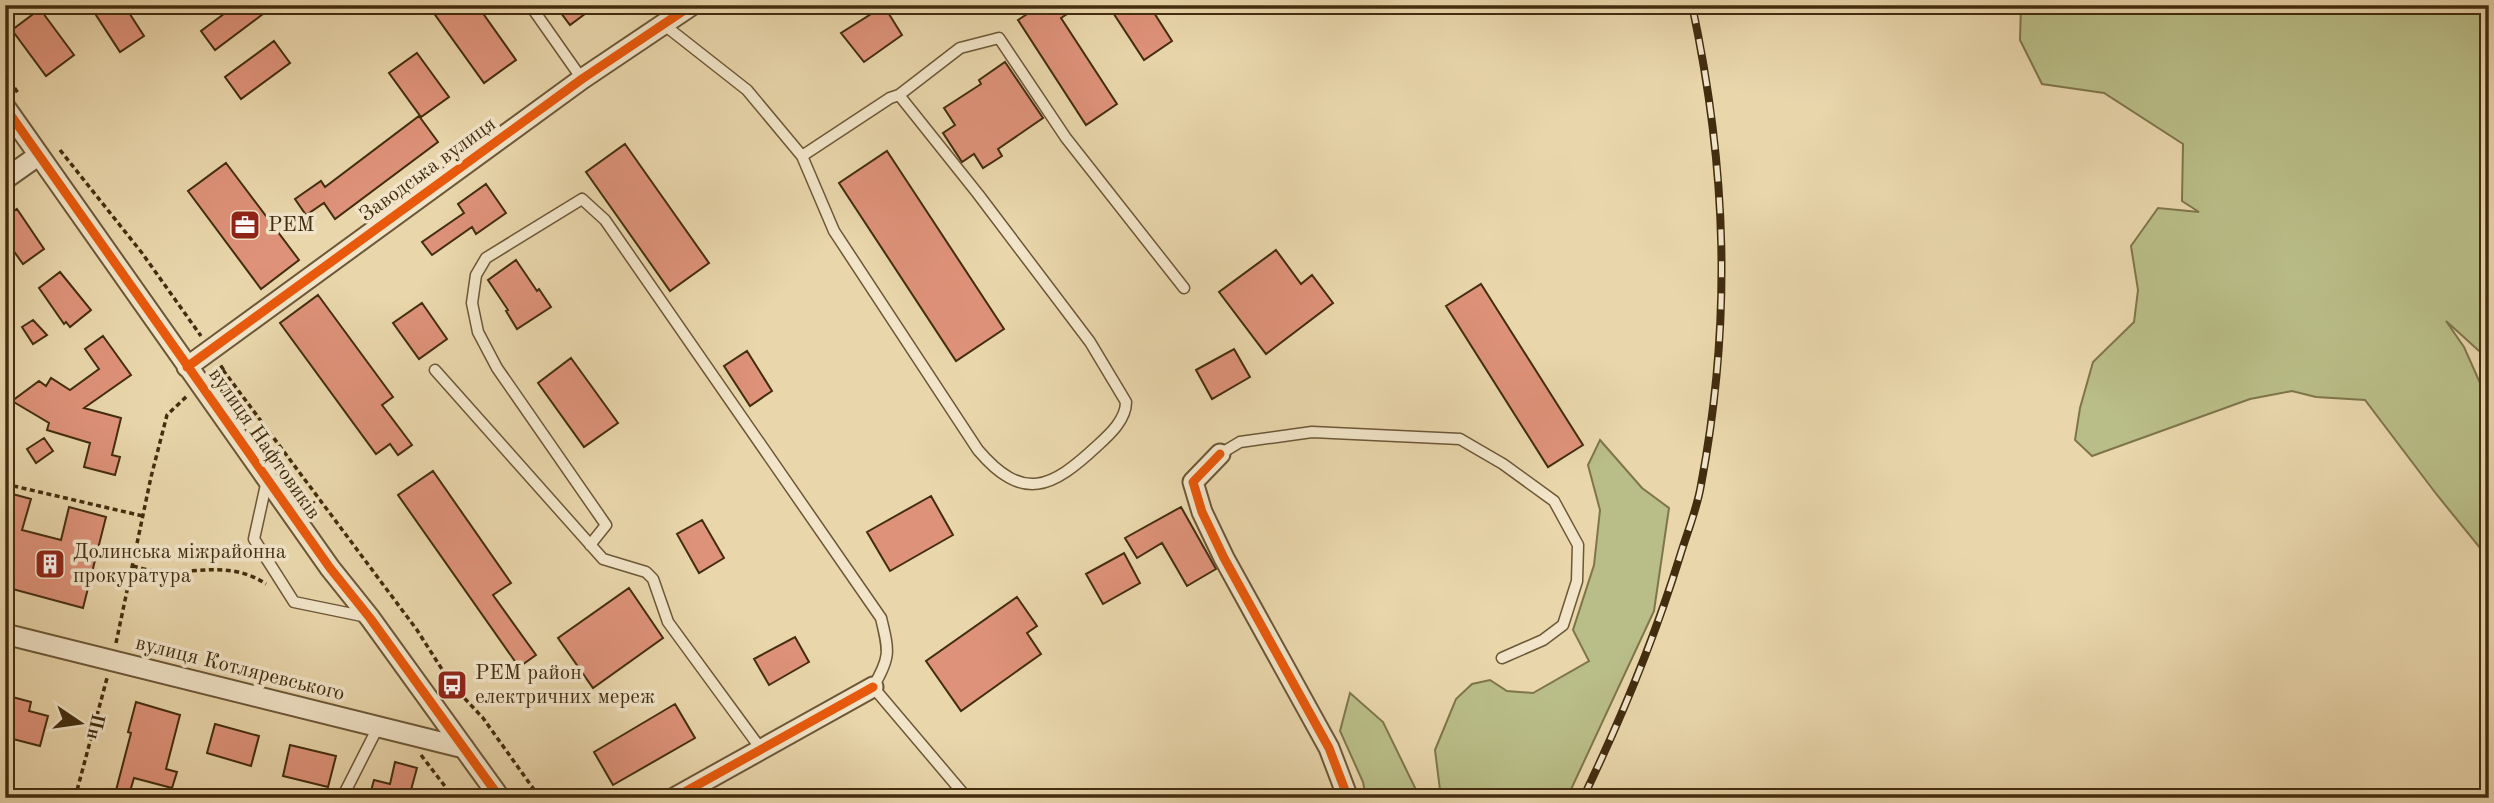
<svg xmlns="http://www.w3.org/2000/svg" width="2494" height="803" font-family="'Old Standard TT',serif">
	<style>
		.green { fill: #b9bd87; stroke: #7e754b; stroke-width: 2 }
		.building { fill: #de9279; stroke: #432d0f; stroke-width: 2 }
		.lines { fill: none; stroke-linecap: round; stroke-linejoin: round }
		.lane-casing { stroke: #6c5736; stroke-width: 13 }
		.street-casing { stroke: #6c5736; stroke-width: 23 }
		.path { stroke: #432d0f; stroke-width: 3.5; stroke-dasharray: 5 3.5; stroke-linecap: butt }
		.lane { stroke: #f1e4c8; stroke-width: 10 }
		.street { stroke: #f1e4c8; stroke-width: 19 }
		.rail-casing { stroke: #432d0f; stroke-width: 8 }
		.rail { stroke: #f1e4c8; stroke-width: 5; stroke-dasharray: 16; stroke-linecap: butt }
		.cycleway-casing { stroke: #f1e4c8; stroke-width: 13 }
		.cycleway { stroke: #e8590c; stroke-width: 9 }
		.labels { text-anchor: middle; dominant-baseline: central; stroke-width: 7; stroke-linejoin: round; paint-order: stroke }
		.street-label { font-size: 21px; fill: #432d0f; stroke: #f1e4c8 }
		.poi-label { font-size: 21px; fill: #432d0f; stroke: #f1e4c8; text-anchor: start }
	</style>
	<rect width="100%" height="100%" fill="#e9d6ab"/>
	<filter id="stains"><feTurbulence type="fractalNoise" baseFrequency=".00286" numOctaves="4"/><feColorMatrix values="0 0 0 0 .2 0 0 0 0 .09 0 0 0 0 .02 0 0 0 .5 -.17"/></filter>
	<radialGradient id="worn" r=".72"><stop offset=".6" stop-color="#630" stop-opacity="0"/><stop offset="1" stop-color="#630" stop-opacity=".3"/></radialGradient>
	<path class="green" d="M 2021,5 L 2489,5 L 2489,360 L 2446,321 L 2464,347 L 2489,403 L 2489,559 L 2437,495 L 2365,400 L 2316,397 L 2292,391 L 2250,399 L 2092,456 L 2075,440 L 2080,408 L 2093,362 L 2134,322 L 2138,290 L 2131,246 L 2158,208 L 2199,212 L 2182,201 L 2183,144 L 2104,93 L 2042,84 L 2020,40 Z
		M 1600,440 L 1642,488 L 1669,508 L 1654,611 L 1567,798 L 1441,798 L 1435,750 L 1456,699 L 1472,684 L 1490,680 L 1507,691 L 1533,693 L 1589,661 L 1573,630 L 1594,565 L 1600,510 L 1588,465 Z
		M 1350,693 L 1383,722 L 1420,798 L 1366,798 L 1363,782 L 1340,731 Z"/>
	<path class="building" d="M 105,5 L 124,5 L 144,36 L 120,52 L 94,12 Z
		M 236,5 L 275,5 L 215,50 L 201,31 Z
		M 428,5 L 477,5 L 516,60 L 484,83 Z
		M 555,5 L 597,5 L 570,25 Z
		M 1041,5 L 1081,5 L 1061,18 L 1117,104 L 1086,125 L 1018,20 Z
		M 1108,5 L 1149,5 L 1172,41 L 1144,60 Z
		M 884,6 L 902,35 L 864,62 L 841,33 Z
		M 40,9 L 74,55 L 46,76 L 12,30 Z
		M 274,41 L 290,63 L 241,99 L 225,77 Z
		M 417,53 L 449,97 L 421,117 L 389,73 Z
		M 1005,62 L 1043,118 L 998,149 L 1002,156 L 983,168 L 974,154 L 962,162 L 943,133 L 955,125 L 944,108 L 981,84 L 979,80 Z
		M 419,116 L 438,142 L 335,219 L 324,203 L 306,215 L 295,199 L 321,181 L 325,187 Z
		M 625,144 L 709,263 L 670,291 L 586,172 Z
		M 887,151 L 1004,329 L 956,361 L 839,183 Z
		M 226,163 L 299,260 L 261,289 L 188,191 Z
		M 486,184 L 506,213 L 476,234 L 472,227 L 432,255 L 422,242 L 464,213 L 458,204 Z
		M 17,209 L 44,249 L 23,264 L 5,239 L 5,217 Z
		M 1276,250 L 1301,284 L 1312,275 L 1333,303 L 1266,354 L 1219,292 Z
		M 516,260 L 537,291 L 539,289 L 551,307 L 517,329 L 506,311 L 508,310 L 488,280 Z
		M 60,272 L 91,310 L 70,327 L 66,322 L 64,324 L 39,288 Z
		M 1481,284 L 1583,445 L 1548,467 L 1446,306 Z
		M 318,295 L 393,397 L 382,405 L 412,445 L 398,455 L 390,444 L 376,454 L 280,323 Z
		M 422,303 L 447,339 L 419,359 L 393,323 Z
		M 33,320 L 47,335 L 33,344 L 22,327 Z
		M 103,336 L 131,375 L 84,408 L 121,418 L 112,455 L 120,457 L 115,475 L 84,467 L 90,443 L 47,430 L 49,423 L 12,401 L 39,381 L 46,386 L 51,378 L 70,390 L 99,369 L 85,349 Z
		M 1234,349 L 1250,377 L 1212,399 L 1196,370 Z
		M 747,351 L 772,391 L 750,406 L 724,366 Z
		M 571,358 L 618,423 L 584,447 L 538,383 Z
		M 44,438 L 53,451 L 36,463 L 27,449 Z
		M 433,471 L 511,583 L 493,595 L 536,655 L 519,667 L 398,495 Z
		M 5,492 L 31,499 L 22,530 L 61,540 L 69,507 L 106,517 L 83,608 L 5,587 Z
		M 931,496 L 953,535 L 890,571 L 867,532 Z
		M 1181,507 L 1216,569 L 1187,586 L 1162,543 L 1137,558 L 1125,538 Z
		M 702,520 L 724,558 L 699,573 L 677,534 Z
		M 1124,553 L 1140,583 L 1103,604 L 1086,574 Z
		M 629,588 L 663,638 L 593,688 L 558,638 Z
		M 1017,597 L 1037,626 L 1027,633 L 1041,654 L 961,711 L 926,661 Z
		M 795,637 L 809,662 L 769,685 L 754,659 Z
		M 5,695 L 31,702 L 29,711 L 48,716 L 40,746 L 5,737 Z
		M 136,702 L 180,715 L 166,769 L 177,772 L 172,788 L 134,778 L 128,798 L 114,798 L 131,733 L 128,732 Z
		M 675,704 L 695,738 L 613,785 L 594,752 Z
		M 215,724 L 259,736 L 251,766 L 207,753 Z
		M 290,745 L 336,756 L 328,787 L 283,776 Z
		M 395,762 L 417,768 L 411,790 L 424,793 L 423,798 L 369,798 L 374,780 L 390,784 Z"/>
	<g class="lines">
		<g class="lane-casing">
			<path id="lane" d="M 530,5 L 582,79
				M 663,24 L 747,90 L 802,156 L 834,231 L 978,450 C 1023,503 1052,488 1097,446 C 1109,435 1126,420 1126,402 L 1090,342 L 978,194 L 899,95
				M 802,156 L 890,98 L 899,95 L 960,48 L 999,38 L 1066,138 L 1184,288
				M 435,370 L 603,559 L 646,572 L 653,579 L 668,622 L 761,749
				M 1220,454 L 1240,442 L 1312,432 L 1460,439 L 1503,464 L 1554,501 L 1578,545 L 1577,581 L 1563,625 L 1543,640 L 1502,658
				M 267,480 L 254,539 L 294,602 L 367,617
				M 590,545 L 606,525 L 497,368 L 478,332 L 472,303 L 476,275 L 486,258 L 582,199 L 605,220 L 881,618 C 889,651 891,657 873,687 L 967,798
				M 193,797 L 195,798
				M 342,798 L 378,727"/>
		</g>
		<g class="street-casing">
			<path id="street" d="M 5,107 L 330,568 L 370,618 L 500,798
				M 5,179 L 39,155
				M 187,367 L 582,79 L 692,5
				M 1220,454 L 1193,482 L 1202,512 L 1224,558 L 1329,748 L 1348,798
				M 5,634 L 464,748
				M 674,798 L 873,687"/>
		</g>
		<path class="path" d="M 5,74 L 18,93
			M 60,150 L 142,253 L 201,336
			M 223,370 L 417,630 L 452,685 L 483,718 L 540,798
			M 216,375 L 223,369 L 219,363
			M 5,484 L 143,516
			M 133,566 C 141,568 151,571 160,572 C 197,573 232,561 266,584
			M 116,643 L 151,477 L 167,415 L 187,396
			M 421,755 L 454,798
			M 75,798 L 107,678"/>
		<use href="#lane" class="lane"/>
		<use href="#street" class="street"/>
		<g class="rail-casing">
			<path id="rail" d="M 1583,798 C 1621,719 1654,640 1680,556 C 1687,533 1697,509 1701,485 C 1732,321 1727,169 1692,5"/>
		</g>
		<use href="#rail" class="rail"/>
		<g class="cycleway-casing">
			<path id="cycleway" d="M 5,107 L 330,568 L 370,618 L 500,798
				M 187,367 L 582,79 L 692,5
				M 1220,454 L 1193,482 L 1202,512 L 1224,558 L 1329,748 L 1348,798
				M 674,798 L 873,687"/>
		</g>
		<use href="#cycleway" class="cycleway"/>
	</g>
	<defs>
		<g id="office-square" transform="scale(1.575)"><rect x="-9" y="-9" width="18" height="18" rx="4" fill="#8f2418" stroke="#f1e4c8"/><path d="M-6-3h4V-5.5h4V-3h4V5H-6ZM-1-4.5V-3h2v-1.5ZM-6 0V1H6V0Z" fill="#fff"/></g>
		<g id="building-square" transform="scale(1.575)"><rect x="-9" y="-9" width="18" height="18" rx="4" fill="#8f2418" stroke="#f1e4c8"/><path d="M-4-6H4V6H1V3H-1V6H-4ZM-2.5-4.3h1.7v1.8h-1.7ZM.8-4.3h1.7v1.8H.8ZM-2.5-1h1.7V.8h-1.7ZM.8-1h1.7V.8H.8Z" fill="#fff"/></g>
		<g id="bus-square" transform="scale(1.575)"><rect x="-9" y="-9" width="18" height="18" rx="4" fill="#8f2418" stroke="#f1e4c8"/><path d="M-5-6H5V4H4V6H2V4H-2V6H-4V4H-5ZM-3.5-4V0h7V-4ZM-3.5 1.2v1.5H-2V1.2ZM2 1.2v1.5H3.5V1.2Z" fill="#fff"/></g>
	</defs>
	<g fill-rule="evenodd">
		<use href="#office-square" x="245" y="225"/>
		<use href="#building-square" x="50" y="564"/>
		<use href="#bus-square" x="452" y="685"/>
	</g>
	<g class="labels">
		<g class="street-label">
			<text transform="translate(428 170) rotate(-36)">Заводська вулиця</text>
			<text transform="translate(264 444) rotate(55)">вулиця Нафтовиків</text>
			<text transform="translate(240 669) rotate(14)">вулиця Котляревського</text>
		</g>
		<g class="poi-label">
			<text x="268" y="225">РЕМ</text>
			<text x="73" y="552">Долинська міжрайонна<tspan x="73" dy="24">прокуратура</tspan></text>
			<text x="475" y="673">РЕМ район<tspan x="475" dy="24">електричних мереж</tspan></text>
		</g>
	</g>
	<rect width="2494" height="803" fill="none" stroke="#e9d6ab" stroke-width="28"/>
	<rect x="7" y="7" width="2480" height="789" fill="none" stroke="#432d0f" stroke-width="3.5"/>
	<rect x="14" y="14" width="2466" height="775" fill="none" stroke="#432d0f" stroke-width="2"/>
	<g transform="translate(80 723) rotate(103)" stroke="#f1e4c8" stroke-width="5" paint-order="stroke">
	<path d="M0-5L12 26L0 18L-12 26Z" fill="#432d0f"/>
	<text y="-10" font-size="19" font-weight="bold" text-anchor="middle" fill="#432d0f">Пн</text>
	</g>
	<rect width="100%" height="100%" filter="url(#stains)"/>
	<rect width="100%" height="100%" fill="url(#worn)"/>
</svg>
